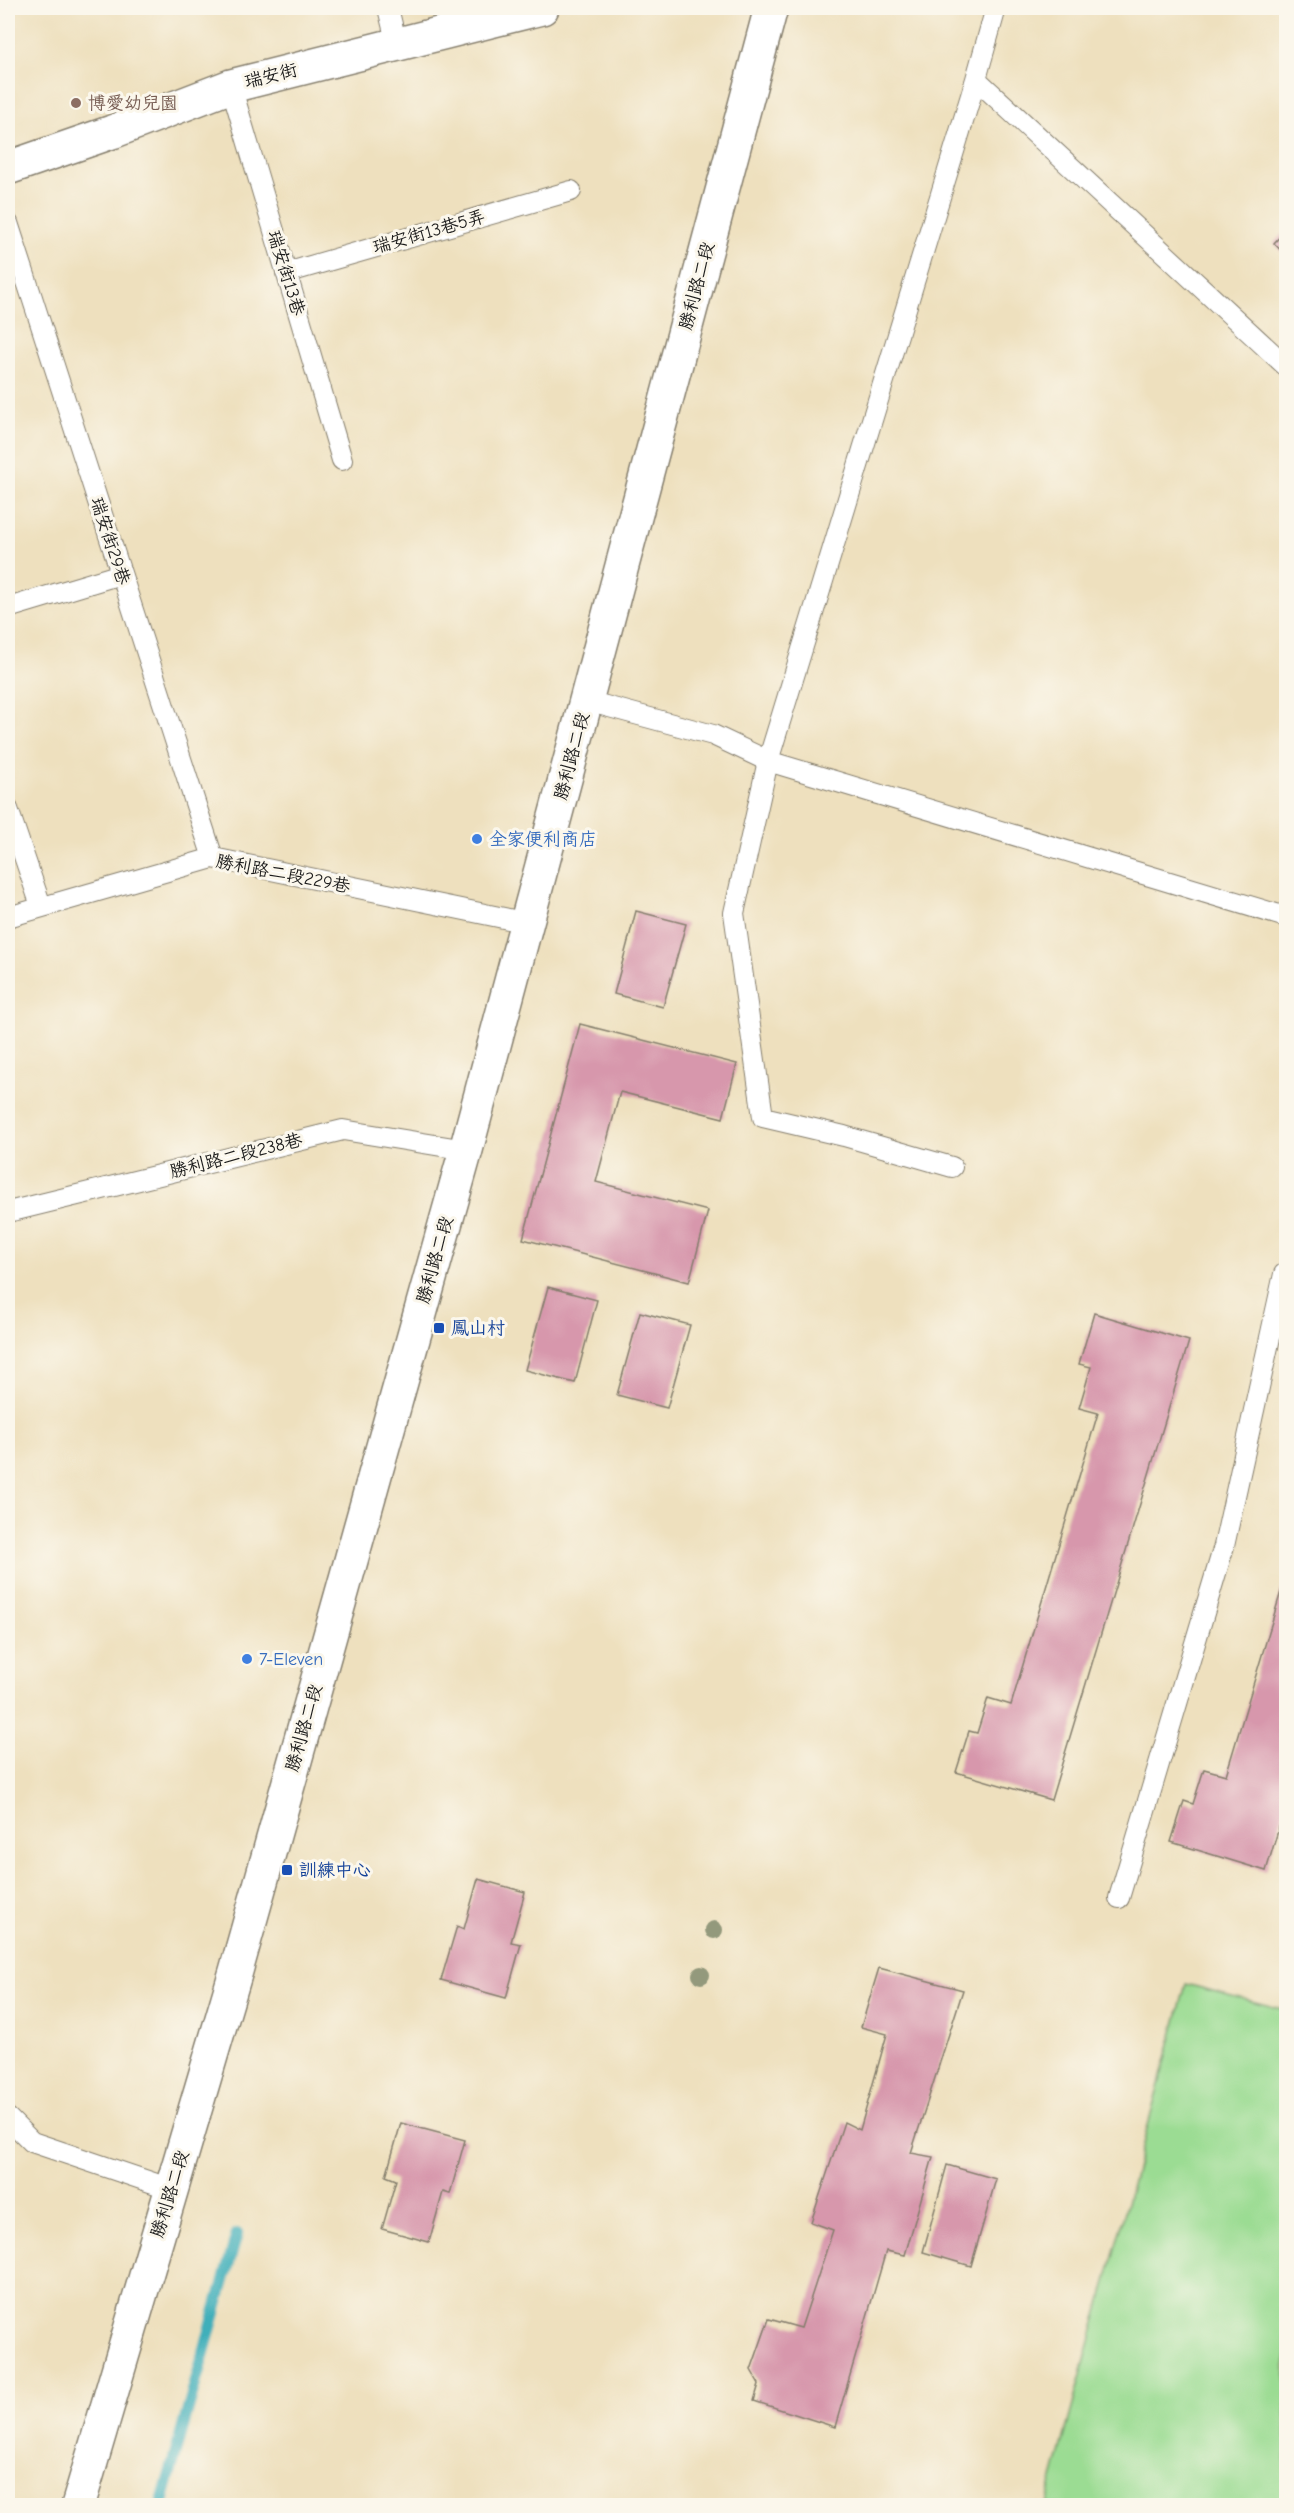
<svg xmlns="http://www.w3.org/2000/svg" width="1294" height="2513" font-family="'Comic Neue','LXGW WenKai TC',sans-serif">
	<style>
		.green { fill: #9bdc93; stroke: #5c7c58; stroke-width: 1.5 }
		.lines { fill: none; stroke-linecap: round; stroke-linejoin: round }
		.stream { stroke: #40afba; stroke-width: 12 }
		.building { fill: #d797ac }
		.service-casing { stroke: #857e6d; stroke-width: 22 }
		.minor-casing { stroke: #857e6d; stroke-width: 36 }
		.secondary-casing { stroke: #857e6d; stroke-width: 36 }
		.service { stroke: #fff; stroke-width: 20 }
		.minor { stroke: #fff; stroke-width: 33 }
		.secondary { stroke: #fff; stroke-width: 33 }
		.tree { fill: #93997c }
		.education-dot { fill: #8d6e63; stroke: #fbf7ec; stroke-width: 2 }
		.shop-dot { fill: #3f7fe0; stroke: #fbf7ec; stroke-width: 2 }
		.transit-dot { fill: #1a4fb4; stroke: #fbf7ec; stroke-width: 2 }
		.labels { text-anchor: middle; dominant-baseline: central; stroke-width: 6; stroke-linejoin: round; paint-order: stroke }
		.street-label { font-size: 18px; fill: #1c1c1c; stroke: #fbf7ec }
		.education-label { font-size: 18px; fill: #785e54; stroke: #fbf7ec; text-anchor: start }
		.shop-label { font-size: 18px; fill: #366cbe; stroke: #fbf7ec; text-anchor: start }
		.transit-label { font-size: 18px; fill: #164399; stroke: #fbf7ec; text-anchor: start }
	</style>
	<rect width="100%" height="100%" fill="#fbf7ec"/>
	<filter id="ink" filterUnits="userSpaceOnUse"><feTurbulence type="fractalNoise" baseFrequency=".0167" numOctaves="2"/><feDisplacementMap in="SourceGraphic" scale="12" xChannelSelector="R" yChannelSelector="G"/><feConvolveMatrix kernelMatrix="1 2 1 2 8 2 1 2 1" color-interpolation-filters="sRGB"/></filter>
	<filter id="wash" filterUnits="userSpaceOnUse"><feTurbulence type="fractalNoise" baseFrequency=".008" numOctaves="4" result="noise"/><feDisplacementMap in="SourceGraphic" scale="24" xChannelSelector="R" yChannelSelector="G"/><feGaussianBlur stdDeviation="1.35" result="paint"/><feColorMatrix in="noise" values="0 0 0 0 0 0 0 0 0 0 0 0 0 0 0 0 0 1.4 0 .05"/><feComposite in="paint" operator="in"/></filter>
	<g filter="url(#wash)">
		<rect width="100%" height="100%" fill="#eee0be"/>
		<path class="green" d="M 1186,1984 L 1286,2010 L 1286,2505 L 1046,2505 Z"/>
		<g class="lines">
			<path class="stream" d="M 161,2506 L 237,2234"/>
		</g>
		<g id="blocks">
			<path class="building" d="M 1286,230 L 1286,256 L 1274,243 Z
				M 636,911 L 686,924 L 663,1007 L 614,994 Z
				M 580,1024 L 737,1064 L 723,1118 L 620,1092 L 596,1182 L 708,1211 L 689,1282 L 523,1239 Z
				M 548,1287 L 597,1300 L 575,1383 L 525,1370 Z
				M 640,1312 L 690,1325 L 667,1408 L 617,1395 Z
				M 1094,1313 L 1189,1341 L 1051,1800 L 956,1772 L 969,1731 L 977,1733 L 988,1698 L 1011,1705 L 1098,1413 L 1079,1408 L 1091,1367 L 1079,1364 Z
				M 1286,1575 L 1286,1804 L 1266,1871 L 1171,1842 L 1184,1801 L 1193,1804 L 1204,1769 L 1226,1775 Z
				M 478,1879 L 525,1892 L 511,1942 L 521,1944 L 506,1998 L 441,1980 L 457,1926 L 464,1929 Z
				M 879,1968 L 963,1990 L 911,2153 L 933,2157 L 905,2255 L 886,2251 L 835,2427 L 754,2401 L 759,2384 L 751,2370 L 769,2319 L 801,2328 L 833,2230 L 811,2222 L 844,2122 L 860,2130 L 887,2034 L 861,2027 Z
				M 401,2123 L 465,2140 L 450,2194 L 443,2192 L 429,2242 L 382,2229 L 396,2180 L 386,2176 Z
				M 947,2165 L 996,2179 L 971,2266 L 923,2252 Z"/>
		</g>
	</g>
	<g filter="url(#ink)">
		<use href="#blocks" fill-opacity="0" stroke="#857e6d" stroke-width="1.5"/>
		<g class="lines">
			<g class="service-casing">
				<path id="service" d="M 388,8 L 397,45
					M 976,79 L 1286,366
					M 231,86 L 342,460
					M 8,223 L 213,858
					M 286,273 L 571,191
					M 8,608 L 121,574
					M 587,701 L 713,735 L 768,761 L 1286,917
					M 8,809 L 41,906
					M 8,917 L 213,858 L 528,923
					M 952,1167 L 844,1136 L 763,1117 L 734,913 L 768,761 L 976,79 L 996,8
					M 8,1212 L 343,1130 L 466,1150
					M 1119,1898 L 1224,1546 L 1284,1274
					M 8,2118 L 32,2142 L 171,2189"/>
			</g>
			<g class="minor-casing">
				<path id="minor" d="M 8,168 L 112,132 L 231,86 L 542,8"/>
			</g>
			<g class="secondary-casing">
				<path id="secondary" d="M 78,2506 L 236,1971 L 466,1150 L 771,8"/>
			</g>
			<use href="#service" class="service"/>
			<use href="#minor" class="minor"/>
			<use href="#secondary" class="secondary"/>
		</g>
		<g class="tree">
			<circle cx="714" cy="1930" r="9"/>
			<circle cx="701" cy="1975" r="9"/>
		</g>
	</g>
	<circle class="education-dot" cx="76" cy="103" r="6"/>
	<g class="shop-dot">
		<circle cx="477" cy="839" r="6"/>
		<circle cx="247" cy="1659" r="6"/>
	</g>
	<g class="transit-dot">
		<rect x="433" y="1322" width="12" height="12" rx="3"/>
		<rect x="281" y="1864" width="12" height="12" rx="3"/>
	</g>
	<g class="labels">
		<g class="street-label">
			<text transform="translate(271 76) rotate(-14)">瑞安街</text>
			<text transform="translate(429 232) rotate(-16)">瑞安街13巷5弄</text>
			<text transform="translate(286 273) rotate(73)">瑞安街13巷</text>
			<text transform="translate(697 286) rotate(-75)">勝利路二段</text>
			<text transform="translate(110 541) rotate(72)">瑞安街29巷</text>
			<text transform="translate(572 756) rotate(-75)">勝利路二段</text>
			<text transform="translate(283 874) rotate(11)">勝利路二段229巷</text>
			<text transform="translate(236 1156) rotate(-14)">勝利路二段238巷</text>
			<text transform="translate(435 1260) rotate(-74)">勝利路二段</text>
			<text transform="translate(304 1728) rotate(-74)">勝利路二段</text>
			<text transform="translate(170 2194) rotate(-73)">勝利路二段</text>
		</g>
		<g class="education-label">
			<text x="88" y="103">博愛幼兒園</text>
		</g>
		<g class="shop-label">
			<text x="489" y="839">全家便利商店</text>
			<text x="259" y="1659">7-Eleven</text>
		</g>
		<g class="transit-label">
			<text x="451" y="1328">鳳山村</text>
			<text x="299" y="1870">訓練中心</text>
		</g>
	</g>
	<rect width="1294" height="2513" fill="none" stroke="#fbf7ec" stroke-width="30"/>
</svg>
